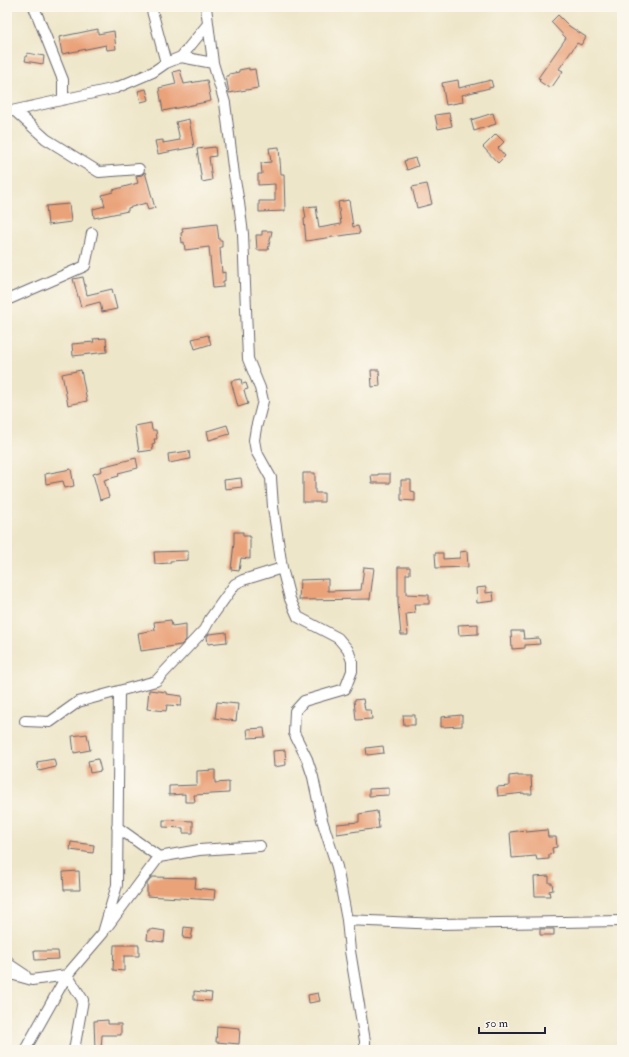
<svg xmlns="http://www.w3.org/2000/svg" width="629" height="1057" font-family="'IM FELL Double Pica',serif">
	<style>
		.building { fill: #eaa279 }
		.lines { fill: none; stroke-linecap: round; stroke-linejoin: round }
		.minor-casing { stroke: #69676d; stroke-width: 12 }
		.minor { stroke: #fff; stroke-width: 10 }
	</style>
	<rect width="100%" height="100%" fill="#fbf7ec"/>
	<filter id="ink" filterUnits="userSpaceOnUse"><feTurbulence type="fractalNoise" baseFrequency=".025" numOctaves="2"/><feDisplacementMap in="SourceGraphic" scale="8" xChannelSelector="R" yChannelSelector="G"/><feConvolveMatrix kernelMatrix="1 2 1 2 8 2 1 2 1" color-interpolation-filters="sRGB"/></filter>
	<filter id="wash" filterUnits="userSpaceOnUse"><feTurbulence type="fractalNoise" baseFrequency=".012" numOctaves="4" result="noise"/><feDisplacementMap in="SourceGraphic" scale="16" xChannelSelector="R" yChannelSelector="G"/><feGaussianBlur stdDeviation="0.9" result="paint"/><feColorMatrix in="noise" values="0 0 0 0 0 0 0 0 0 0 0 0 0 0 0 0 0 1.4 0 .05"/><feComposite in="paint" operator="in"/></filter>
	<g filter="url(#wash)">
		<rect width="100%" height="100%" fill="#eee6c9"/>
		<g id="blocks">
			<path class="building" d="M 558,15 L 569,26 L 586,37 L 581,45 L 577,43 L 559,69 L 563,71 L 552,87 L 550,86 L 549,88 L 539,81 L 541,79 L 538,78 L 566,38 L 551,22 Z
				M 98,29 L 98,34 L 114,31 L 116,49 L 107,50 L 106,45 L 62,54 L 59,37 Z
				M 27,53 L 44,56 L 43,64 L 25,61 Z
				M 249,68 L 249,70 L 255,69 L 258,88 L 229,93 L 226,76 L 229,76 L 229,74 L 239,72 L 239,70 Z
				M 180,70 L 184,84 L 207,80 L 211,101 L 163,111 L 159,88 L 176,84 L 173,72 Z
				M 458,80 L 459,88 L 491,80 L 493,87 L 462,95 L 463,102 L 446,105 L 442,83 Z
				M 146,89 L 149,100 L 141,102 L 138,91 Z
				M 449,113 L 452,126 L 438,129 L 435,115 Z
				M 493,113 L 496,124 L 474,131 L 471,120 Z
				M 189,119 L 194,147 L 158,154 L 155,141 L 163,140 L 163,143 L 180,140 L 176,122 Z
				M 496,134 L 504,142 L 498,148 L 505,156 L 498,163 L 483,147 Z
				M 215,147 L 216,156 L 209,157 L 212,180 L 202,182 L 197,149 Z
				M 279,147 L 281,174 L 284,174 L 285,211 L 259,212 L 259,201 L 275,201 L 275,184 L 258,185 L 258,174 L 262,174 L 261,163 L 271,162 L 269,148 Z
				M 415,158 L 418,166 L 407,170 L 404,161 Z
				M 145,172 L 155,208 L 148,210 L 146,203 L 128,208 L 128,211 L 94,218 L 93,209 L 105,206 L 102,195 L 113,192 L 113,190 L 138,183 L 136,176 L 142,175 Z
				M 427,184 L 432,204 L 417,208 L 412,187 Z
				M 349,200 L 353,227 L 358,226 L 360,233 L 306,241 L 304,219 L 306,218 L 304,207 L 316,206 L 319,228 L 341,224 L 338,202 Z
				M 69,204 L 71,222 L 48,225 L 46,206 Z
				M 217,224 L 219,240 L 222,240 L 222,247 L 220,247 L 221,261 L 222,273 L 225,272 L 225,281 L 223,281 L 223,287 L 213,288 L 209,247 L 185,250 L 184,242 L 182,243 L 181,233 L 183,232 L 182,228 Z
				M 262,231 L 272,231 L 268,250 L 257,250 L 256,235 L 262,235 Z
				M 83,277 L 87,295 L 112,289 L 117,309 L 102,312 L 100,302 L 81,307 L 73,279 Z
				M 208,335 L 211,344 L 195,349 L 192,339 Z
				M 106,338 L 107,352 L 73,356 L 72,344 L 94,342 L 93,339 Z
				M 81,370 L 87,401 L 68,405 L 62,374 Z
				M 371,370 L 379,370 L 380,386 L 372,387 Z
				M 241,379 L 242,384 L 246,383 L 248,389 L 244,390 L 248,404 L 238,407 L 231,381 Z
				M 151,423 L 152,430 L 156,430 L 157,439 L 154,439 L 155,443 L 152,444 L 153,450 L 139,452 L 135,426 Z
				M 227,425 L 230,434 L 209,440 L 207,431 Z
				M 189,451 L 190,459 L 169,463 L 168,454 Z
				M 136,458 L 138,468 L 118,473 L 119,476 L 104,480 L 109,497 L 100,500 L 93,474 L 102,471 L 101,467 Z
				M 71,469 L 74,486 L 65,488 L 63,481 L 46,484 L 45,474 Z
				M 303,473 L 315,473 L 315,493 L 324,493 L 324,502 L 303,502 Z
				M 378,474 L 390,474 L 390,483 L 372,483 L 371,475 L 378,475 Z
				M 241,478 L 242,487 L 225,489 L 224,480 Z
				M 401,480 L 411,480 L 411,491 L 415,492 L 415,501 L 401,500 Z
				M 234,532 L 243,532 L 243,536 L 250,536 L 250,559 L 241,558 L 239,571 L 231,570 L 234,543 Z
				M 188,551 L 188,560 L 170,561 L 170,563 L 155,564 L 154,552 Z
				M 467,551 L 468,567 L 436,568 L 435,553 L 443,553 L 443,559 L 460,558 L 460,552 Z
				M 364,567 L 374,568 L 370,599 L 299,600 L 300,580 L 328,579 L 328,591 L 361,590 Z
				M 398,567 L 410,567 L 410,574 L 406,574 L 406,594 L 429,595 L 429,604 L 414,604 L 415,613 L 406,614 L 408,635 L 401,635 L 398,603 Z
				M 486,587 L 486,593 L 493,592 L 494,601 L 477,603 L 476,588 Z
				M 171,620 L 172,626 L 186,624 L 186,640 L 181,645 L 141,651 L 138,633 L 155,630 L 154,622 Z
				M 478,624 L 478,634 L 459,635 L 458,625 Z
				M 511,631 L 523,631 L 524,639 L 539,638 L 540,644 L 525,645 L 525,648 L 512,649 Z
				M 226,632 L 227,642 L 208,644 L 207,637 L 209,634 Z
				M 149,690 L 166,692 L 166,694 L 182,696 L 181,706 L 167,705 L 166,711 L 147,709 Z
				M 363,699 L 365,710 L 371,710 L 372,719 L 356,720 L 354,700 Z
				M 217,702 L 238,704 L 236,721 L 215,718 Z
				M 403,715 L 415,715 L 415,725 L 404,725 Z
				M 462,715 L 462,726 L 441,727 L 441,717 Z
				M 264,728 L 265,737 L 248,738 L 247,729 Z
				M 87,734 L 90,750 L 74,753 L 72,736 Z
				M 383,746 L 384,753 L 367,755 L 366,748 Z
				M 285,750 L 286,765 L 274,767 L 273,751 Z
				M 54,759 L 56,767 L 39,771 L 37,762 Z
				M 98,759 L 101,771 L 90,773 L 88,761 Z
				M 215,770 L 215,783 L 229,782 L 229,793 L 194,795 L 195,802 L 185,802 L 185,794 L 169,795 L 169,786 L 197,785 L 197,771 Z
				M 518,775 L 518,776 L 531,776 L 532,794 L 524,794 L 524,793 L 498,796 L 497,787 L 509,786 L 509,776 Z
				M 389,788 L 389,795 L 369,796 L 369,789 Z
				M 377,811 L 379,828 L 337,834 L 337,824 L 359,822 L 359,814 Z
				M 163,820 L 193,821 L 193,833 L 183,833 L 183,828 L 163,827 Z
				M 526,830 L 526,832 L 547,830 L 548,837 L 556,837 L 557,847 L 552,848 L 553,853 L 549,854 L 549,859 L 537,860 L 536,856 L 512,858 L 510,832 Z
				M 71,842 L 94,845 L 93,853 L 70,850 Z
				M 79,871 L 80,890 L 64,890 L 63,872 Z
				M 549,876 L 549,883 L 552,883 L 553,890 L 549,891 L 550,896 L 535,896 L 534,877 Z
				M 152,877 L 196,878 L 195,888 L 215,890 L 214,900 L 147,896 L 147,884 Z
				M 184,927 L 193,928 L 191,939 L 183,938 Z
				M 152,929 L 165,931 L 164,942 L 147,940 L 148,930 L 152,930 Z
				M 540,929 L 554,929 L 554,935 L 540,935 Z
				M 114,945 L 139,945 L 139,956 L 124,956 L 124,971 L 113,970 Z
				M 34,951 L 58,951 L 59,959 L 35,960 Z
				M 194,991 L 212,993 L 211,1001 L 194,1000 Z
				M 318,993 L 320,1001 L 309,1003 L 308,995 Z
				M 108,1020 L 108,1024 L 121,1024 L 121,1035 L 102,1035 L 101,1050 L 95,1050 L 94,1021 Z
				M 217,1026 L 240,1028 L 239,1044 L 216,1042 Z"/>
		</g>
	</g>
	<g filter="url(#ink)">
		<use href="#blocks" fill-opacity="0" stroke="#69676d" stroke-width="1"/>
		<g class="lines">
			<g class="minor-casing">
				<path id="minor" d="M 34,7 L 63,80 L 63,99
					M 151,7 L 166,63
					M 206,7 L 213,63 L 225,103 L 234,175 L 239,203 L 243,234 L 248,359 L 260,388 L 263,401 L 256,428 L 254,440 L 256,451 L 271,478 L 273,507 L 282,568 L 290,599 L 298,617 L 338,638 L 348,650 L 352,661 L 352,671 L 345,689 L 304,701 L 295,711 L 294,733 L 307,759 L 313,777 L 322,820 L 337,867 L 347,920 L 350,951 L 365,1041 L 365,1050
					M 181,57 L 213,63
					M 15,111 L 46,139 L 99,172 L 139,169
					M 7,112 L 116,88 L 153,72 L 166,63 L 181,57 L 208,24
					M 7,300 L 85,266 L 92,233
					M 25,721 L 50,722 L 78,702 L 156,681 L 204,630 L 210,619 L 235,584 L 243,580 L 282,568
					M 117,827 L 159,857 L 199,850 L 260,846
					M 347,920 L 439,924 L 622,921
					M 107,927 L 159,857
					M 7,960 L 10,965 L 25,975
					M 7,973 L 32,980 L 67,975 L 103,933 L 117,885 L 119,691
					M 25,1050 L 67,975 L 83,1000 L 74,1050"/>
			</g>
			<use href="#minor" class="minor"/>
		</g>
	</g>
	<rect width="629" height="1057" fill="none" stroke="#fbf7ec" stroke-width="24"/>
	<path d="M479 1027v6h66v-6" fill="none" stroke="#22223b" stroke-width="2"/>
	<text x="485" y="1027" font-size="12" fill="#22223b" stroke="#fbf7ec" stroke-width="3" paint-order="stroke">50 m</text>
</svg>
